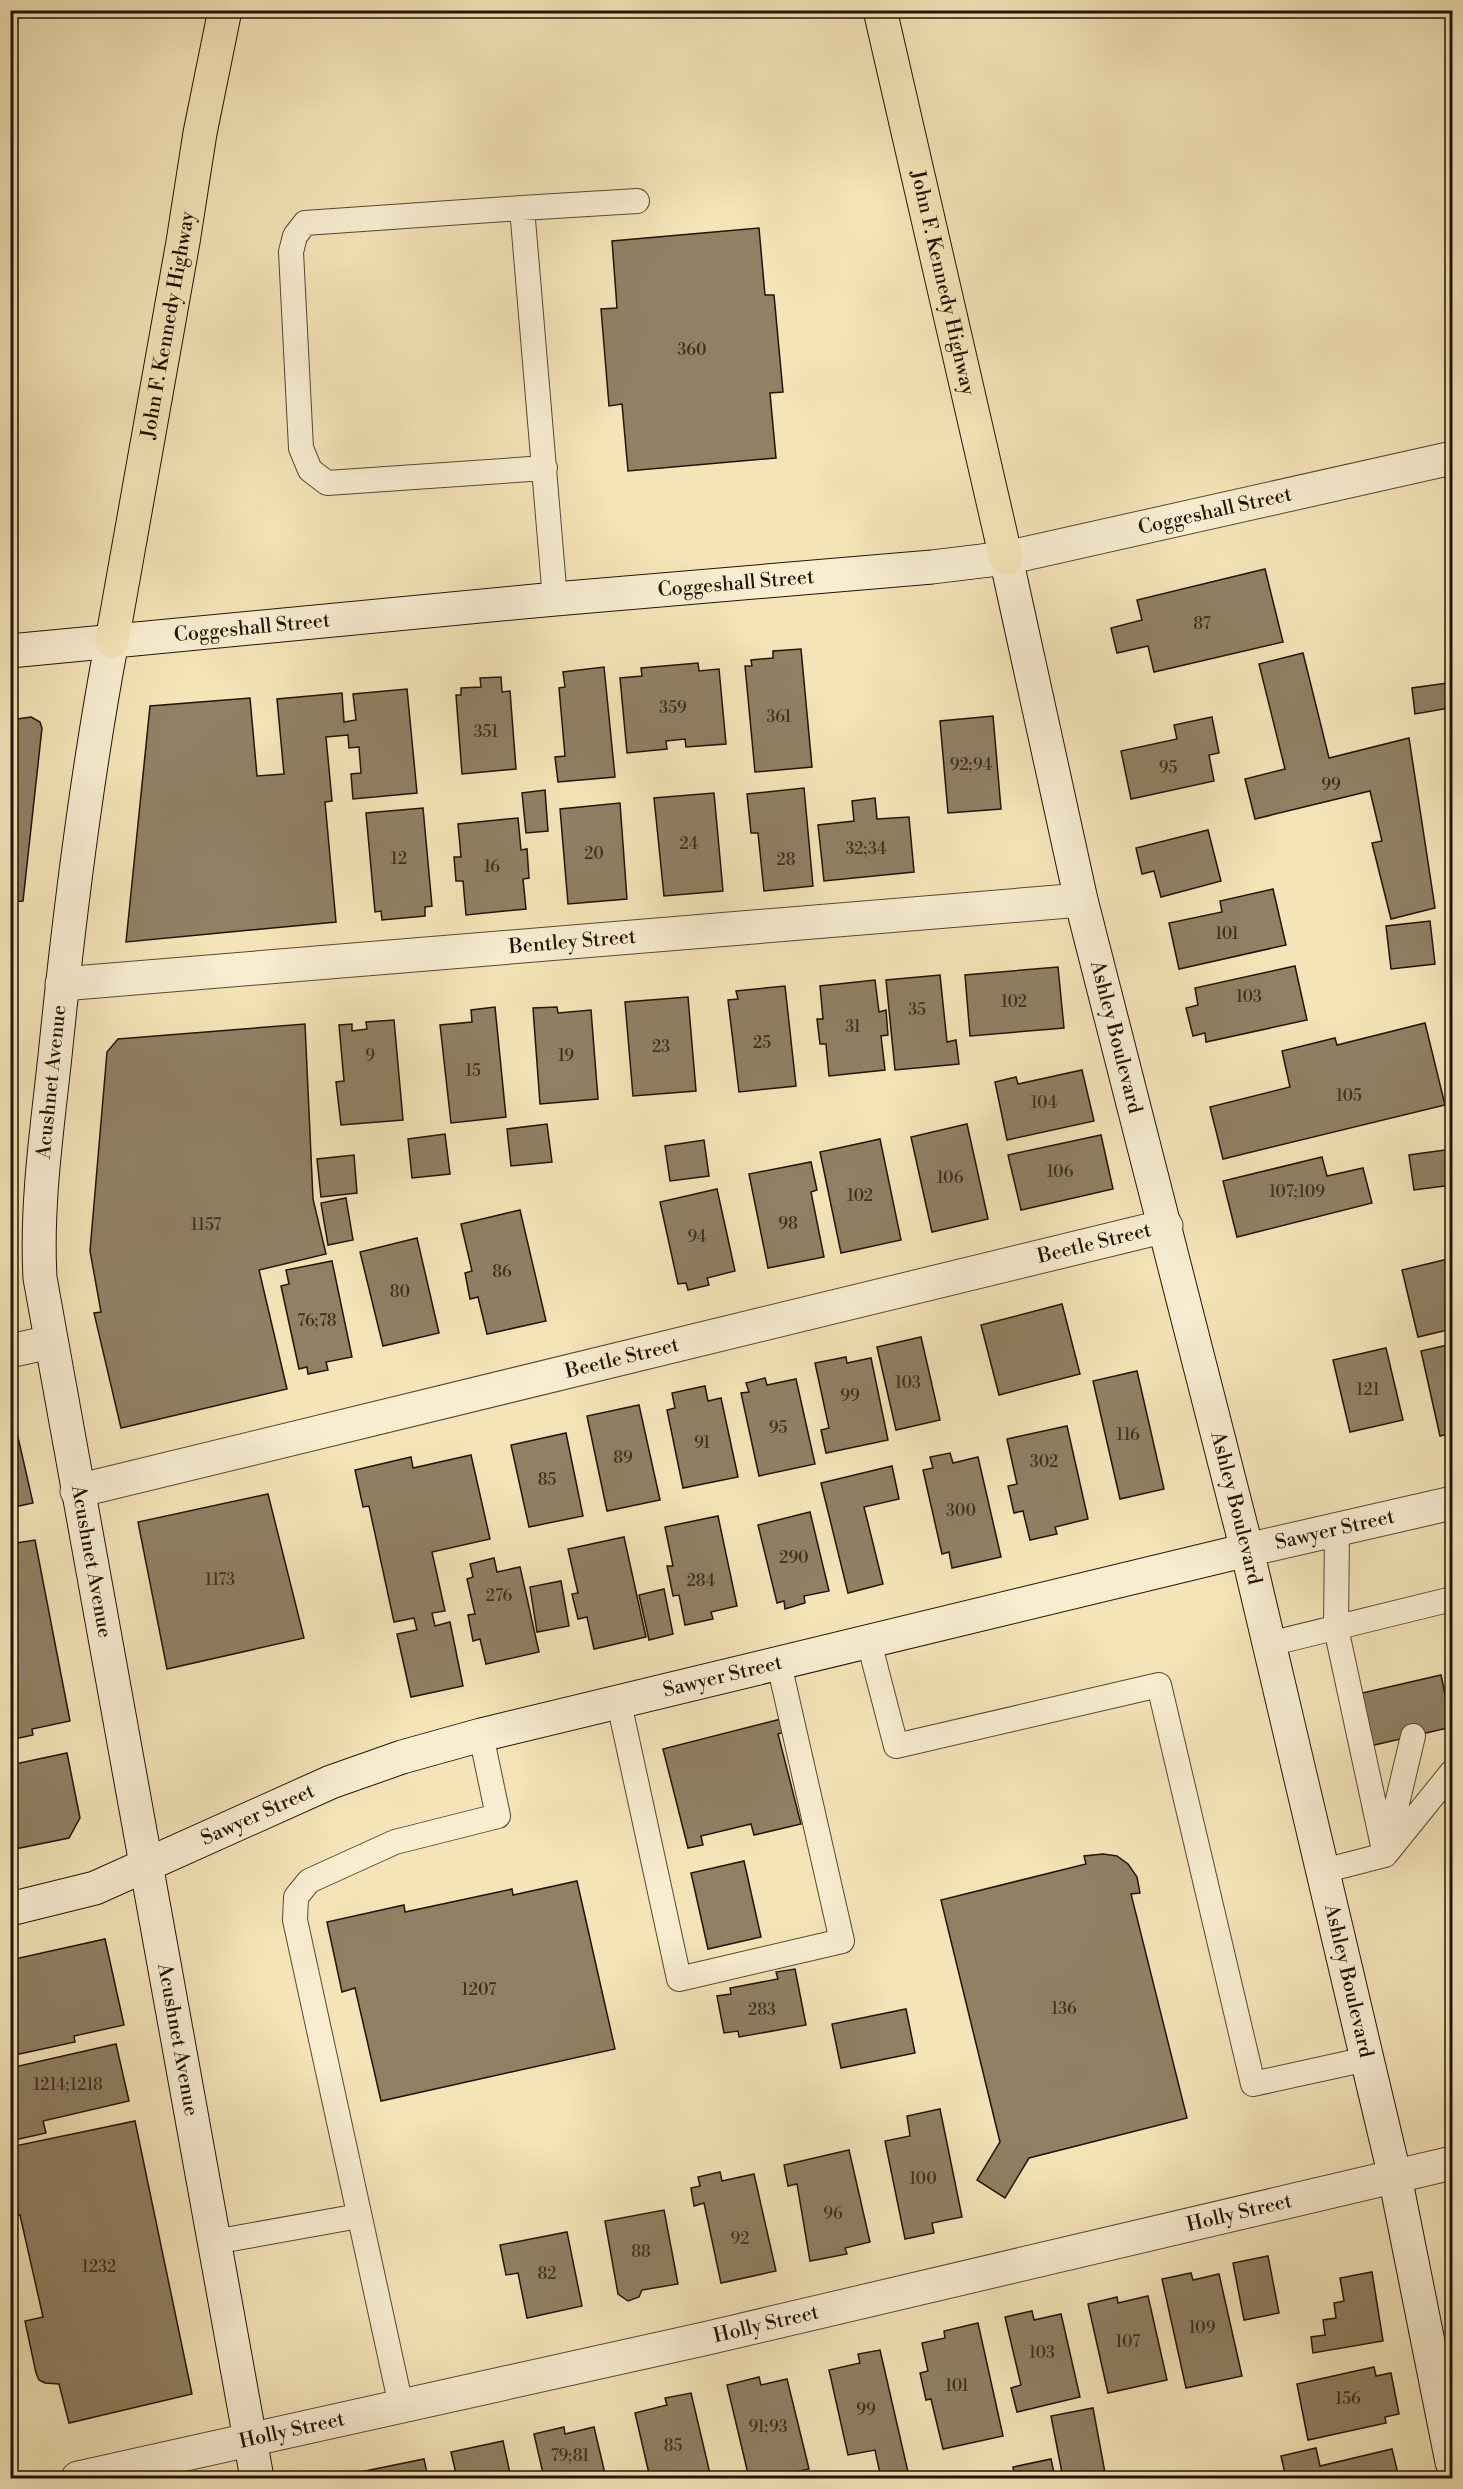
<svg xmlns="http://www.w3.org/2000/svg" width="1463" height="2489" font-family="'Libre Bodoni',serif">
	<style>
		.building { fill: #908064; stroke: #231309; stroke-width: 1.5 }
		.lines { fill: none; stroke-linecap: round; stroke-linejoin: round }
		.service-casing { stroke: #574735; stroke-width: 26 }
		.minor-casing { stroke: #574735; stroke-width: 35 }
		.tertiary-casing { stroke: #574735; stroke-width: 35 }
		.secondary-casing { stroke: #231309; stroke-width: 35 }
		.motorway-casing { stroke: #231309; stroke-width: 35 }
		.service { stroke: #f8edd1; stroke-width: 24 }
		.minor { stroke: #f8edd1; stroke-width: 33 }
		.tertiary { stroke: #f8edd1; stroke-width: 33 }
		.secondary { stroke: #f8edd1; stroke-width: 33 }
		.motorway { stroke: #f4e4b8; stroke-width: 33 }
		.labels { text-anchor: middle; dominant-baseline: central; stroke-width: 6; stroke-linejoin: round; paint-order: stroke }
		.number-label { font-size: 16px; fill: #3e2e20 }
		.street-label { font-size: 20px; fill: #231309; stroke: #f8edd1 }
	</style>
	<rect width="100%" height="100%" fill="#f4e4b8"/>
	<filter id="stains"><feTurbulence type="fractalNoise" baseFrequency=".00333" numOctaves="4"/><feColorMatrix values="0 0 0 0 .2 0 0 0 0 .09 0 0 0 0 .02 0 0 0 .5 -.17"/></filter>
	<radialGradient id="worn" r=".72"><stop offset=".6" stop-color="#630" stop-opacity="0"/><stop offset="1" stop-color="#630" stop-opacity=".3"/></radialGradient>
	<path class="building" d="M 759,228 L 765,295 L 774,295 L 783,392 L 770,393 L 776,458 L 628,471 L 622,404 L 609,406 L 601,309 L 617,308 L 612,241 Z
		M 1265,569 L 1283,642 L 1154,672 L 1148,646 L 1117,653 L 1111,628 L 1142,620 L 1137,600 Z
		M 801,649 L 812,767 L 755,772 L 745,666 L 752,666 L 751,660 L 773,658 L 773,651 Z
		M 1303,653 L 1329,758 L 1409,738 L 1435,908 L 1391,919 L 1372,843 L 1382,841 L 1370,791 L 1255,819 L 1245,779 L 1285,769 L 1259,664 Z
		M 698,663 L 699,671 L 719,669 L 726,744 L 686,747 L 685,739 L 666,741 L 667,749 L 627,753 L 620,678 L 642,676 L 641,668 Z
		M 604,667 L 615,777 L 558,782 L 555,757 L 565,756 L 559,688 L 565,687 L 563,672 Z
		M 501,677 L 502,692 L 510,691 L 516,769 L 462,774 L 456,695 L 461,695 L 461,688 L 481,687 L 480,678 Z
		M 1447,683 L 1450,708 L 1415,714 L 1412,688 Z
		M 407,689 L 417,793 L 353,799 L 351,774 L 361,773 L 359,747 L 349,748 L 348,735 L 326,737 L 332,801 L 325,802 L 336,922 L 126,942 L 150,706 L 250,698 L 257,776 L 284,774 L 277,699 L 342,693 L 344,722 L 356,720 L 353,694 Z
		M 993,716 L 1001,809 L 948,813 L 940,721 Z
		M 31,717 L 40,722 L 42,728 L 23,901 L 10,902 L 10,720 Z
		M 1212,717 L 1219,753 L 1209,755 L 1214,781 L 1131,799 L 1121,751 L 1177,739 L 1174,725 Z
		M 804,788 L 813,886 L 764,891 L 758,833 L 751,833 L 747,794 Z
		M 545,790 L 548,831 L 526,833 L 522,793 Z
		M 714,793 L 723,891 L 664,896 L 654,798 Z
		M 875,798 L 877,819 L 909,817 L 914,872 L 824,881 L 818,825 L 854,821 L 852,801 Z
		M 620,803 L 627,899 L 568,904 L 560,809 Z
		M 423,808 L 432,906 L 425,907 L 425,916 L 382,920 L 381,911 L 375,912 L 366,813 Z
		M 518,818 L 521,850 L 527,849 L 529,878 L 523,879 L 526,909 L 466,915 L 463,881 L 456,881 L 454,857 L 461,857 L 458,824 Z
		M 1208,830 L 1221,881 L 1161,897 L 1154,871 L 1142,874 L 1136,848 Z
		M 1273,889 L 1286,945 L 1179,969 L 1169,923 L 1222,912 L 1220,901 Z
		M 1430,921 L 1435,964 L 1391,969 L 1386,926 Z
		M 1295,966 L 1307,1020 L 1206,1042 L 1205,1033 L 1193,1036 L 1186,1008 L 1198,1005 L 1195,988 Z
		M 1058,967 L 1064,1028 L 970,1036 L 965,975 Z
		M 940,975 L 947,1042 L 956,1040 L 959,1064 L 895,1070 L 886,980 Z
		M 875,980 L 879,1012 L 886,1010 L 888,1035 L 881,1036 L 885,1070 L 829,1076 L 826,1044 L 820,1044 L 817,1019 L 823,1019 L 820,986 Z
		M 785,986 L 796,1086 L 739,1092 L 728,1000 L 738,999 L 736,991 Z
		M 688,997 L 696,1091 L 633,1096 L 625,1002 Z
		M 495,1007 L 506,1117 L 451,1123 L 440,1025 L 472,1022 L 471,1010 Z
		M 557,1007 L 558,1013 L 591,1010 L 598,1099 L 540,1104 L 533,1008 Z
		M 394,1020 L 403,1120 L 341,1125 L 336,1082 L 344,1081 L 339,1025 L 352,1024 L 352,1031 L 367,1029 L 366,1022 Z
		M 1425,1023 L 1445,1105 L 1223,1159 L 1210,1107 L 1290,1087 L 1282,1051 L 1335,1038 L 1337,1045 Z
		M 305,1024 L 313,1199 L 326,1254 L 259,1270 L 287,1389 L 121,1428 L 94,1313 L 101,1312 L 90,1251 L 107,1052 L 118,1039 Z
		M 1082,1070 L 1094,1121 L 1007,1140 L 995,1082 L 1016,1077 L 1018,1084 Z
		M 547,1124 L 552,1162 L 511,1166 L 507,1129 Z
		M 967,1124 L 988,1219 L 932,1232 L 911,1137 Z
		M 445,1134 L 450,1174 L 412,1178 L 408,1139 Z
		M 1101,1135 L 1113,1189 L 1021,1210 L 1008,1155 Z
		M 880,1139 L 901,1240 L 841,1253 L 820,1152 Z
		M 704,1140 L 709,1176 L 670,1181 L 665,1146 Z
		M 1452,1149 L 1452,1185 L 1414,1190 L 1409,1155 Z
		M 354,1155 L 357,1193 L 321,1197 L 317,1159 Z
		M 1322,1157 L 1327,1176 L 1363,1168 L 1372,1203 L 1237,1237 L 1223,1181 Z
		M 811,1162 L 817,1190 L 811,1192 L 824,1257 L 768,1268 L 749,1174 Z
		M 717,1189 L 735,1271 L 707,1278 L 709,1285 L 688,1290 L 686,1283 L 678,1284 L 660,1202 Z
		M 346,1198 L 353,1240 L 328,1245 L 321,1203 Z
		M 520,1210 L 546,1321 L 487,1334 L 478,1297 L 470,1299 L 465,1273 L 472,1271 L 461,1224 Z
		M 417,1238 L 439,1333 L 383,1346 L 360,1252 Z
		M 1452,1258 L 1452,1329 L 1418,1337 L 1402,1270 Z
		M 332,1261 L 352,1357 L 326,1362 L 328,1370 L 308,1374 L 307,1367 L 299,1369 L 281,1286 L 289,1284 L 286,1270 Z
		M 1062,1304 L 1080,1374 L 999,1395 L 981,1325 Z
		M 921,1337 L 940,1420 L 896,1430 L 877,1347 Z
		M 1452,1344 L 1452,1433 L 1440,1436 L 1421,1351 Z
		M 1386,1348 L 1403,1420 L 1350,1432 L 1333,1360 Z
		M 846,1357 L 847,1363 L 871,1358 L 888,1440 L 826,1453 L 821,1430 L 829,1428 L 815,1363 Z
		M 1137,1371 L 1164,1489 L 1120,1499 L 1093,1381 Z
		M 765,1378 L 767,1385 L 796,1379 L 815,1464 L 759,1476 L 741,1393 L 749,1392 L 746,1383 Z
		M 705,1386 L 708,1401 L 721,1398 L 738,1477 L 683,1488 L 667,1410 L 675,1408 L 672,1393 Z
		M 10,1402 L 33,1503 L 10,1508 Z
		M 639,1405 L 660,1500 L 607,1511 L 587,1416 Z
		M 1067,1426 L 1088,1519 L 1055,1527 L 1057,1534 L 1030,1540 L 1023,1511 L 1014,1513 L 1008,1486 L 1017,1484 L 1007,1439 Z
		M 566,1433 L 583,1516 L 529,1527 L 511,1445 Z
		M 950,1453 L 953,1463 L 978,1457 L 1001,1557 L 952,1568 L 949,1552 L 942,1554 L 923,1470 L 933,1468 L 930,1457 Z
		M 471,1455 L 490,1539 L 432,1552 L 445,1611 L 432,1613 L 435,1626 L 450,1622 L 463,1686 L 411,1697 L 397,1634 L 417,1630 L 414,1618 L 394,1622 L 369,1506 L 363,1507 L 355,1470 L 411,1457 L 413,1468 Z
		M 892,1466 L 899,1499 L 864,1507 L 883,1584 L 848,1593 L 821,1483 Z
		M 268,1494 L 304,1638 L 167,1669 L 138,1522 Z
		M 810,1512 L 829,1591 L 804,1596 L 805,1603 L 785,1609 L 784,1601 L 777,1603 L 758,1525 Z
		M 718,1516 L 737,1606 L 711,1612 L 713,1619 L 685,1625 L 679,1595 L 673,1596 L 667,1566 L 673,1566 L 665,1527 Z
		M 624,1537 L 646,1637 L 594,1649 L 587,1617 L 578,1619 L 572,1594 L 578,1593 L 568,1549 Z
		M 35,1540 L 70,1721 L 32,1729 L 33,1735 L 10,1740 L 10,1544 Z
		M 494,1558 L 497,1572 L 520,1567 L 539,1652 L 486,1664 L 480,1639 L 473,1641 L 468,1615 L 475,1614 L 467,1579 L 473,1577 L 470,1564 Z
		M 561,1581 L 569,1626 L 537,1632 L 530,1587 Z
		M 664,1589 L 673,1634 L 649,1640 L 639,1595 Z
		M 1441,1675 L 1452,1727 L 1370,1746 L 1358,1694 Z
		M 781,1719 L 784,1732 L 778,1734 L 801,1824 L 754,1835 L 751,1824 L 701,1836 L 703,1845 L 688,1848 L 663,1749 Z
		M 67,1753 L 80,1818 L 69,1838 L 10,1850 L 10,1765 Z
		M 1103,1854 L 1117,1856 L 1128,1864 L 1137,1877 L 1140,1893 L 1131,1894 L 1187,2118 L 1029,2158 L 1005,2198 L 977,2180 L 1000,2142 L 941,1900 L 1086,1864 L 1084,1856 Z
		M 744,1861 L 761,1937 L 708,1949 L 691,1873 Z
		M 577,1881 L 615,2049 L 381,2101 L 355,1988 L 342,1992 L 327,1922 L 404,1905 L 405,1912 L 512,1889 L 513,1895 Z
		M 105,1939 L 124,2025 L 74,2036 L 75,2042 L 10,2056 L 10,1960 Z
		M 1452,1951 L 1452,1989 L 1447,1967 Z
		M 795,1969 L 806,2025 L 739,2037 L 738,2031 L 724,2033 L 717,1996 L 731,1994 L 730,1988 L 778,1979 L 776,1972 Z
		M 906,2009 L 915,2053 L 841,2068 L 832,2024 Z
		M 116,2044 L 129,2101 L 43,2121 L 46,2133 L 10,2141 L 10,2068 Z
		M 940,2109 L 962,2217 L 932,2223 L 934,2233 L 905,2239 L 885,2141 L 910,2136 L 907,2116 Z
		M 135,2121 L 192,2394 L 69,2423 L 59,2384 L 45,2383 L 39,2380 L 36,2373 L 25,2321 L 43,2317 L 20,2215 L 10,2217 L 10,2147 Z
		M 849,2150 L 870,2242 L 845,2248 L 847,2254 L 810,2261 L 797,2184 L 788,2186 L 784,2165 Z
		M 720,2172 L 722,2181 L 754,2174 L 776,2271 L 721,2283 L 704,2203 L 694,2206 L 691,2188 L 700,2186 L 698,2177 Z
		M 664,2210 L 678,2284 L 642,2290 L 639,2297 L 628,2301 L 618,2294 L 605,2221 Z
		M 567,2232 L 582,2306 L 527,2318 L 518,2273 L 506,2275 L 500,2245 Z
		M 1268,2256 L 1279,2313 L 1244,2320 L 1233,2263 Z
		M 1372,2272 L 1383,2341 L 1313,2353 L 1311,2337 L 1325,2335 L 1323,2320 L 1336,2318 L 1334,2303 L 1344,2301 L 1340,2278 Z
		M 1191,2273 L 1193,2280 L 1219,2274 L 1242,2376 L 1186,2388 L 1162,2279 Z
		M 1148,2296 L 1167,2380 L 1108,2393 L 1088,2304 L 1117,2297 L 1118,2303 Z
		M 1032,2311 L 1034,2320 L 1061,2314 L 1080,2397 L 1017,2412 L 1011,2388 L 1021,2385 L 1005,2317 Z
		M 978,2323 L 1003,2436 L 943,2449 L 931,2399 L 926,2400 L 920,2373 L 928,2371 L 922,2343 L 945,2338 L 944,2331 Z
		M 880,2350 L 908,2472 L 881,2478 L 875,2450 L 848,2455 L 829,2370 L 860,2363 L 858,2354 Z
		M 1374,2367 L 1376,2376 L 1391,2373 L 1399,2414 L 1385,2417 L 1386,2423 L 1308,2440 L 1297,2384 Z
		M 759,2377 L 761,2385 L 787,2379 L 809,2469 L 768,2478 L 749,2478 L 727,2385 Z
		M 691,2393 L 711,2478 L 650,2478 L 635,2413 L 667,2405 L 665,2398 Z
		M 1093,2408 L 1106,2478 L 1063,2478 L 1051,2416 Z
		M 564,2427 L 565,2434 L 594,2427 L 606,2478 L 544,2478 L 534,2434 Z
		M 503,2441 L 511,2478 L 457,2478 L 451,2452 Z
		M 1316,2448 L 1320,2466 L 1392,2449 L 1399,2478 L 1310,2478 L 1309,2474 L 1286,2478 L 1281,2456 Z
		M 424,2459 L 428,2478 L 331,2478 Z
		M 1051,2459 L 1055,2478 L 1015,2478 L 1013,2467 Z"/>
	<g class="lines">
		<g class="service-casing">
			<path id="service" d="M 522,208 L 637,201
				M 545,468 L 327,483 L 310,470 L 301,448 L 291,252 L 295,236 L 305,223 L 522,208 L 555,599
				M 1337,1530 L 1336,1628 L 1385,1855
				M 869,1642 L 896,1746 L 1159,1685 L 1253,2084 L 1367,2059
				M 1269,1644 L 1452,1599
				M 619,1703 L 679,1979 L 842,1941 L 779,1664
				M 1387,1846 L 1413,1736
				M 1323,1871 L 1385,1855 L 1452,1772
				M 214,2242 L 359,2216
				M 401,2406 L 295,1920 L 296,1897 L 309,1881 L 395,1842 L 498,1816 L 481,1735"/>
		</g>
		<g class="minor-casing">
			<g id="minor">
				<path id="s1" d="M 62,984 L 1081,900"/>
				<path d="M 10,1351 L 50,1342"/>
				<path id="s2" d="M 77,1491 L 1166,1226"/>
				<path id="s3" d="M 78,2478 L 708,2338 L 1452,2163"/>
			</g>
		</g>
		<g class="tertiary-casing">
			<g id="tertiary">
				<path id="s4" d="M 1006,558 L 1452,458"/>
				<path id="s5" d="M 1247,1550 L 1452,1503"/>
			</g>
		</g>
		<g class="secondary-casing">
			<g id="secondary">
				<path id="s6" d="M 112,641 C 86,778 69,917 55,1056 C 47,1130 36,1204 40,1278 L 257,2478"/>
				<path id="s7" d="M 10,651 L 555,599 L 932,567 L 1006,558 L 1081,900 L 1247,1550 L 1367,2059 L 1395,2177 L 1452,2462"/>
				<path id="s8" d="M 10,1909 L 95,1888 L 331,1782 L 402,1757 L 481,1735 L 1247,1550"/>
			</g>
		</g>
		<g class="motorway-casing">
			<g id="motorway">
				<path id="s9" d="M 880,10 L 1006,558"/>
				<path id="s10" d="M 112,641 L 183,242 L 200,133 L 225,10"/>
			</g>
		</g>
		<use href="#service" class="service"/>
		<use href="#minor" class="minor"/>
		<use href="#tertiary" class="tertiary"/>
		<use href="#secondary" class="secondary"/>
		<use href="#motorway" class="motorway"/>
	</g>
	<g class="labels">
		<g class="number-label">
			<text x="692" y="350">360</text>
			<text x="1202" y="624">87</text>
			<text x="673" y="708">359</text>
			<text x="779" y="717">361</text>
			<text x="486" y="732">351</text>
			<text x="971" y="765">92;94</text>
			<text x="1168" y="768">95</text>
			<text x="1331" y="785">99</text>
			<text x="689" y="844">24</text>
			<text x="866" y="849">32;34</text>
			<text x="594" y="854">20</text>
			<text x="399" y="859">12</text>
			<text x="786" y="860">28</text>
			<text x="492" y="867">16</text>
			<text x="1227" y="934">101</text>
			<text x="1249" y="997">103</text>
			<text x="1014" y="1002">102</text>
			<text x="917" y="1010">35</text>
			<text x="853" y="1027">31</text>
			<text x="762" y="1043">25</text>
			<text x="661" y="1047">23</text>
			<text x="370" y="1056">9</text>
			<text x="566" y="1056">19</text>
			<text x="473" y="1071">15</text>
			<text x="1349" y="1096">105</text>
			<text x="1044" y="1103">104</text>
			<text x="1060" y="1172">106</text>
			<text x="950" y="1178">106</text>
			<text x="1297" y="1192">107;109</text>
			<text x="860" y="1196">102</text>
			<text x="788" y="1224">98</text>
			<text x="206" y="1225">1157</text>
			<text x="697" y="1237">94</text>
			<text x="502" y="1272">86</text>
			<text x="400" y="1292">80</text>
			<text x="317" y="1321">76;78</text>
			<text x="908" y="1383">103</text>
			<text x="1368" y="1390">121</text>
			<text x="850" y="1396">99</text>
			<text x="778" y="1428">95</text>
			<text x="1128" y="1435">116</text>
			<text x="702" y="1443">91</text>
			<text x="623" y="1458">89</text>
			<text x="1044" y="1462">302</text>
			<text x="547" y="1480">85</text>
			<text x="961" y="1511">300</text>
			<text x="794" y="1558">290</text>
			<text x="220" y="1580">1173</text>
			<text x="701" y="1581">284</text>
			<text x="499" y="1596">276</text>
			<text x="479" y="1990">1207</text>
			<text x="1064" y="2009">136</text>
			<text x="762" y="2010">283</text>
			<text x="68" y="2085">1214;1218</text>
			<text x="923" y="2179">100</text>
			<text x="833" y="2214">96</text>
			<text x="740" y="2239">92</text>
			<text x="641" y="2252">88</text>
			<text x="99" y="2267">1232</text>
			<text x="547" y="2274">82</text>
			<text x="1202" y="2328">109</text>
			<text x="1128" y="2342">107</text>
			<text x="1042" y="2353">103</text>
			<text x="957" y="2386">101</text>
			<text x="1348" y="2399">156</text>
			<text x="866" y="2410">99</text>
			<text x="768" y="2427">91;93</text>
			<text x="673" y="2446">85</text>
			<text x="570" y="2456">79;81</text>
		</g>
		<g class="street-label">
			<text stroke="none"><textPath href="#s9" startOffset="280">John F. Kennedy Highway</textPath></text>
			<text stroke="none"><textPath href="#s10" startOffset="321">John F. Kennedy Highway</textPath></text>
			<text stroke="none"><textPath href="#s4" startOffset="214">Coggeshall Street</textPath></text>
			<text stroke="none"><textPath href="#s7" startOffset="729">Coggeshall Street</textPath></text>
			<text stroke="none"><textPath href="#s7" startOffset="243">Coggeshall Street</textPath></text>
			<text stroke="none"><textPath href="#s1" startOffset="512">Bentley Street</textPath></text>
			<text stroke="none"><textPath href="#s7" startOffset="1492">Ashley Boulevard</textPath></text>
			<text transform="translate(52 1082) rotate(-84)">Acushnet Avenue</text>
			<text stroke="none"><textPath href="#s2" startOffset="1047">Beetle Street</textPath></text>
			<text stroke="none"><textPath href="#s2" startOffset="561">Beetle Street</textPath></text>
			<text stroke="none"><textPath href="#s7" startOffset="1978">Ashley Boulevard</textPath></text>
			<text stroke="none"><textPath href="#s5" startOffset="90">Sawyer Street</textPath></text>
			<text stroke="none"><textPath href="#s6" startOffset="930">Acushnet Avenue</textPath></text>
			<text stroke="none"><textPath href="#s8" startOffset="752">Sawyer Street</textPath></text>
			<text stroke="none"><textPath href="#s8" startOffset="266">Sawyer Street</textPath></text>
			<text stroke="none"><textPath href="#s7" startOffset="2464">Ashley Boulevard</textPath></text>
			<text stroke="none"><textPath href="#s6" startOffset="1416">Acushnet Avenue</textPath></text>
			<text stroke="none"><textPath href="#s3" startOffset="1191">Holly Street</textPath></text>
			<text stroke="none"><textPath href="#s3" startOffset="705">Holly Street</textPath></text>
			<text stroke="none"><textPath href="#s3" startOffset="219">Holly Street</textPath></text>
		</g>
	</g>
	<rect width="1463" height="2489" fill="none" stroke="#f4e4b8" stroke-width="36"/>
	<rect x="12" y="12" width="1439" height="2465" fill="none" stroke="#231309" stroke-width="3"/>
	<rect x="18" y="18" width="1427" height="2453" fill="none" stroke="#231309" stroke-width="1.5"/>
	<rect width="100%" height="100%" filter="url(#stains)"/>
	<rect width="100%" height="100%" fill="url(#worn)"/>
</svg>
